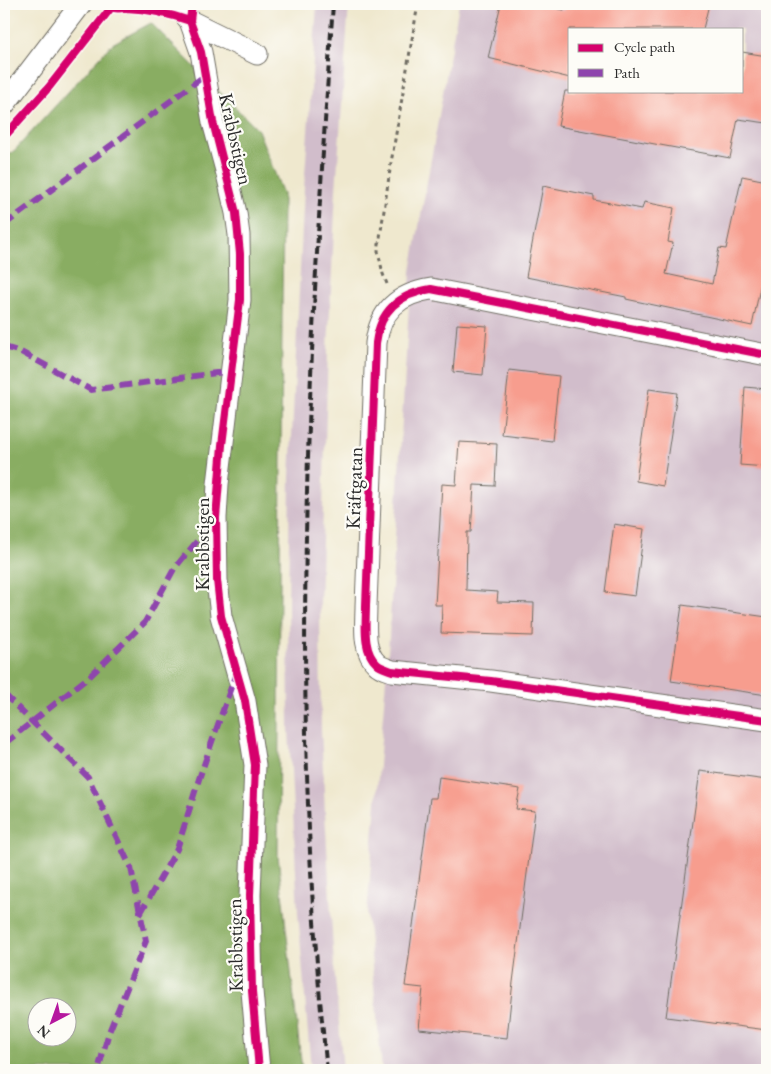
<svg xmlns="http://www.w3.org/2000/svg" width="771" height="1074" font-family="'EB Garamond',serif">
	<style>
		.industrial { fill: #d1bdcb; fill-rule: evenodd }
		.forest { fill: #89ad62; stroke: #5a6c46; fill-rule: evenodd }
		.building { fill: #f79d8e }
		.lines { fill: none; stroke-linecap: round; stroke-linejoin: round }
		.minor-casing { stroke: #706d64; stroke-width: 23 }
		.path { stroke: #706d64; stroke-width: 3; stroke-dasharray: 4 4; stroke-linecap: butt }
		.minor { stroke: #fff; stroke-width: 21 }
		.rail { stroke: #2b2b2b; stroke-width: 4; stroke-dasharray: 8 4; stroke-linecap: butt }
		.quiet { stroke: #8e44ad; stroke-width: 6; stroke-dasharray: 12 6; stroke-linecap: butt }
		.cycleway-casing { stroke: #fdfcf7; stroke-width: 11 }
		.cycleway { stroke: #d6006c; stroke-width: 8 }
		.labels { text-anchor: middle; dominant-baseline: central; stroke-width: 4.5; stroke-linejoin: round; paint-order: stroke }
		.street-label { font-size: 20px; fill: #2b2b2b; stroke: #fdfcf7 }
	</style>
	<rect width="100%" height="100%" fill="#fdfcf7"/>
	<filter id="ink" filterUnits="userSpaceOnUse"><feTurbulence type="fractalNoise" baseFrequency=".02" numOctaves="2"/><feDisplacementMap in="SourceGraphic" scale="10" xChannelSelector="R" yChannelSelector="G"/><feConvolveMatrix kernelMatrix="1 2 1 2 8 2 1 2 1" color-interpolation-filters="sRGB"/></filter>
	<filter id="wash" filterUnits="userSpaceOnUse"><feTurbulence type="fractalNoise" baseFrequency=".0096" numOctaves="4" result="noise"/><feDisplacementMap in="SourceGraphic" scale="20" xChannelSelector="R" yChannelSelector="G"/><feGaussianBlur stdDeviation="1.12" result="paint"/><feColorMatrix in="noise" values="0 0 0 0 0 0 0 0 0 0 0 0 0 0 0 0 0 1.4 0 .05"/><feComposite in="paint" operator="in"/></filter>
	<g filter="url(#wash)">
		<rect width="100%" height="100%" fill="#efe8ce"/>
		<path class="industrial" d="M 317,4 L 349,4 L 336,190 L 328,350 L 320,604 L 321,729 L 325,812 L 334,966 L 343,1070 L 311,1070 L 298,913 L 289,730 L 288,604 L 290,476 L 304,188 Z
			M 459,4 L 767,4 L 767,1070 L 382,1070 L 367,914 L 388,653 L 411,271 ZM 570,29 L 742,29 L 742,91 L 570,91 Z"/>
		<path class="forest" d="M 151,23 L 258,130 L 283,194 L 278,856 L 302,1070 L 4,1070 L 4,158 L 15,150 L 112,44 ZM 38,1006 L 68,1006 L 68,1036 L 38,1036 Z"/>
		<g id="blocks">
			<path class="building" d="M 501,4 L 536,4 L 564,10 L 566,4 L 709,4 L 703,29 L 570,29 L 570,78 L 488,58 Z
				M 742,52 L 767,56 L 767,123 L 738,119 L 730,158 L 558,126 L 565,91 L 742,91 Z
				M 742,176 L 767,181 L 767,275 L 763,274 L 752,326 L 626,299 L 626,297 L 526,277 L 543,186 L 594,196 L 594,200 L 642,209 L 644,202 L 674,208 L 668,242 L 673,243 L 666,274 L 712,284 L 719,248 L 726,249 Z
				M 457,324 L 487,326 L 483,375 L 453,372 Z
				M 509,370 L 559,376 L 552,441 L 502,435 Z
				M 745,387 L 767,389 L 767,467 L 740,465 Z
				M 649,389 L 677,393 L 663,486 L 636,481 Z
				M 459,442 L 497,444 L 495,486 L 474,485 L 471,532 L 467,532 L 466,590 L 498,592 L 497,602 L 534,603 L 533,636 L 441,633 L 442,605 L 435,605 L 442,484 L 456,485 Z
				M 614,524 L 644,529 L 635,596 L 605,592 Z
				M 682,605 L 767,617 L 767,695 L 671,681 Z
				M 700,771 L 767,780 L 767,1030 L 666,1017 Z
				M 439,777 L 520,789 L 516,809 L 535,811 L 512,990 L 507,1038 L 419,1029 L 423,988 L 405,986 L 430,798 L 436,798 Z"/>
		</g>
	</g>
	<g filter="url(#ink)">
		<use href="#blocks" fill-opacity="0" stroke="#706d64" stroke-width="1"/>
		<g class="lines">
			<g class="minor-casing">
				<path id="minor" d="M 176,4 L 190,21 L 201,52 L 213,122 L 227,174 L 236,213 L 239,235 L 240,300 L 218,484 L 216,518 L 217,580 L 221,616 L 245,701 L 255,765 L 250,895 L 252,991 L 259,1070
					M 190,21 L 257,54
					M 4,105 L 81,4
					M 767,355 L 431,289 C 399,294 380,310 376,343 L 366,606 C 366,624 362,651 377,664 C 381,668 388,669 392,671 L 491,681 L 767,720"/>
			</g>
			<path class="path" d="M 387,284 L 383,274 L 378,251 L 391,163 L 418,4"/>
			<use href="#minor" class="minor"/>
			<path class="rail" d="M 327,1070 C 288,715 308,359 333,4"/>
			<path class="quiet" d="M 4,225 L 204,76
				M 4,347 L 21,352 L 91,390 L 231,371
				M 4,694 L 88,777 L 131,868 L 146,941 L 109,1032 L 98,1070
				M 4,742 L 9,740 L 90,676 L 145,622 L 174,569 L 216,518
				M 140,914 L 177,849 L 199,779 L 236,673"/>
			<g class="cycleway-casing">
				<path id="cycleway" d="M 192,4 L 190,21 L 201,52 L 213,122 L 236,213 L 240,254 L 240,300 L 222,445 L 216,518 L 217,580 L 221,616 L 245,701 L 255,765 L 250,895 L 252,991 L 259,1070
					M 107,6 C 112,10 120,8 126,8 C 147,9 170,14 190,21
					M 4,137 L 49,87 L 114,4
					M 767,355 L 431,289 C 399,294 380,310 376,343 L 366,606 C 366,624 362,651 377,664 C 381,668 388,669 392,671 L 491,681 L 767,720"/>
			</g>
			<use href="#cycleway" class="cycleway"/>
		</g>
	</g>
	<g class="labels">
		<g class="street-label">
			<text transform="translate(236 139) rotate(77)">Krabbstigen</text>
			<text transform="translate(354 488) rotate(-88)">Kräftgatan</text>
			<text transform="translate(202 544) rotate(-90)">Krabbstigen</text>
			<text transform="translate(235 945) rotate(-91)">Krabbstigen</text>
		</g>
	</g>
	<rect width="771" height="1074" fill="none" stroke="#fdfcf7" stroke-width="20"/>
	<rect x="568" y="28" width="175" height="65" fill="#fdfcf7" stroke="#a9a8a5"/>
	<rect x="578" y="44" width="25" height="8" fill="#d6006c" stroke="#a9a8a5"/>
	<text x="614" y="52" font-size="15" fill="#2b2b2b">Cycle path</text>
	<rect x="578" y="69" width="25" height="8" fill="#8e44ad" stroke="#a9a8a5"/>
	<text x="614" y="78" font-size="15" fill="#2b2b2b">Path</text>
	<g transform="translate(52 1022) rotate(221)"><circle r="24" fill="#fdfcf7" stroke="#a9a8a5"/>
	<path d="M0-4L9 19L0 12L-9 19Z" fill="#b5179e"/>
	<text y="-8" font-size="14" font-weight="bold" text-anchor="middle" fill="#2b2b2b">N</text>
	</g>
</svg>
